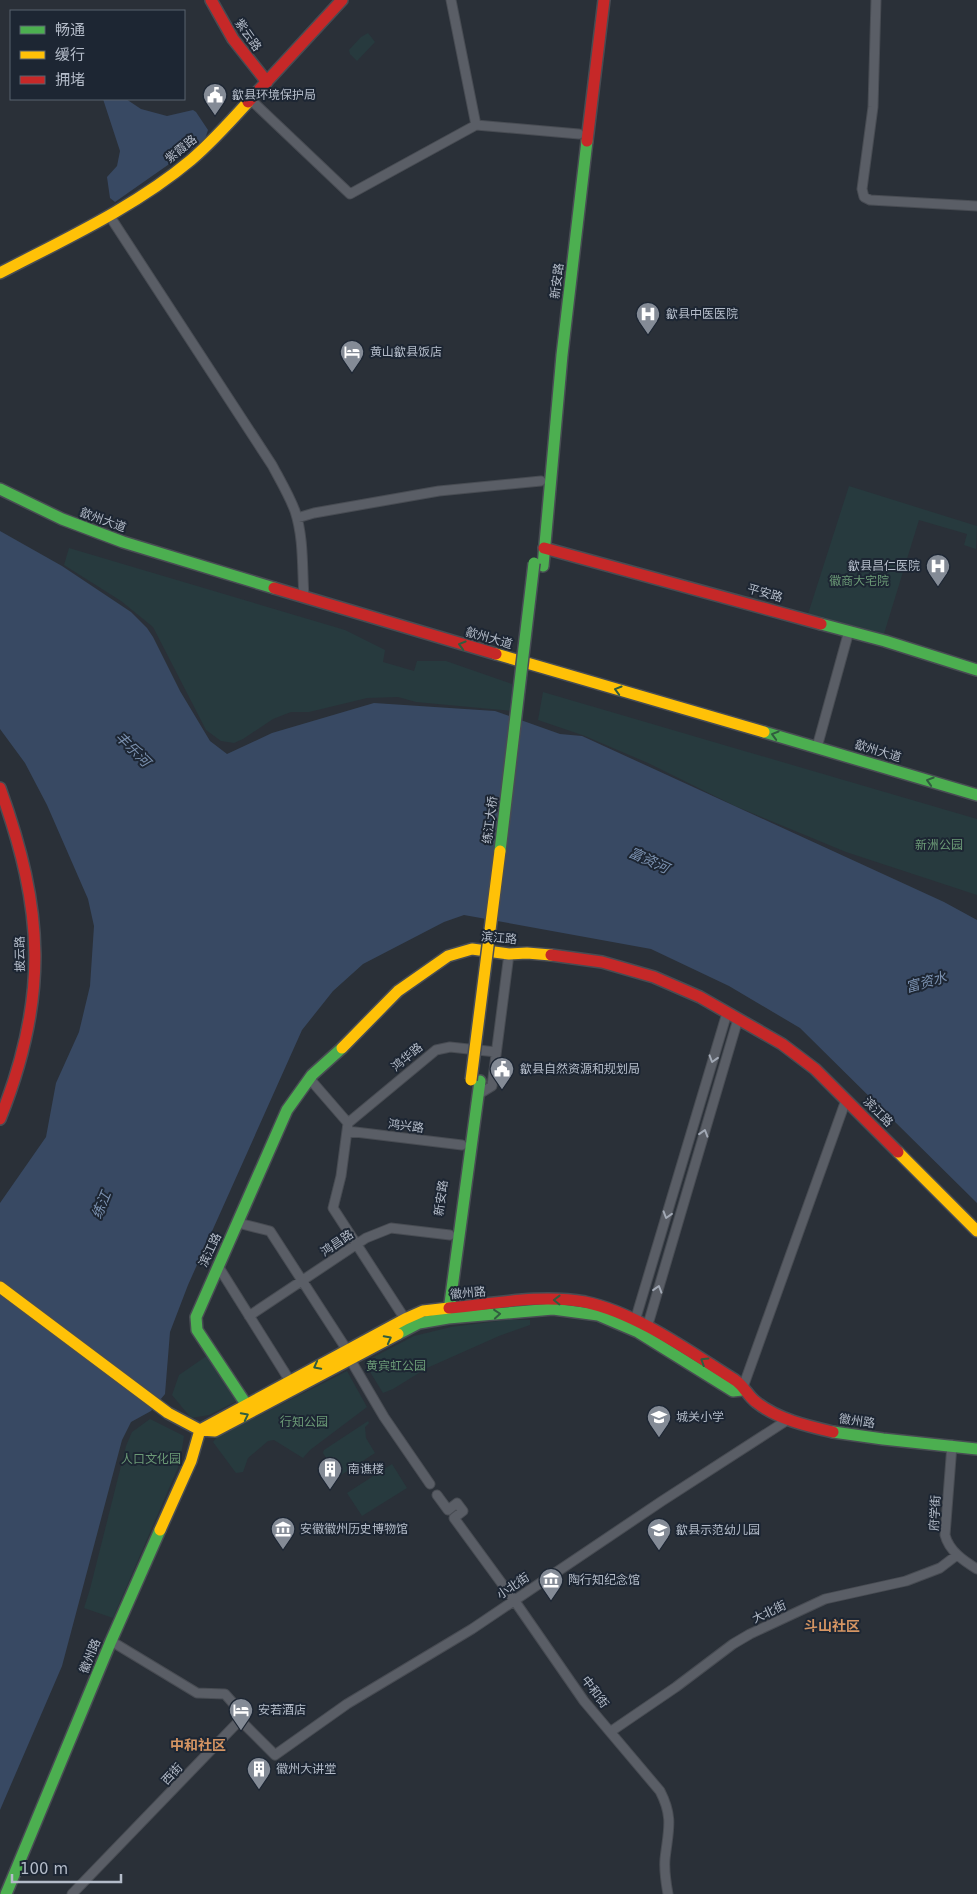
<svg xmlns="http://www.w3.org/2000/svg" width="977" height="1894" font-family="'DejaVu Sans','Noto Sans SC',sans-serif">
	<style>
		.green { fill: #273a3e }
		.water { fill: #384963 }
		.lines { fill: none; stroke-linecap: round; stroke-linejoin: round }
		.street-casing { stroke: #484c53; stroke-width: 11 }
		.fast-casing { stroke: #484c53; stroke-width: 14 }
		.slow-casing { stroke: #484c53; stroke-width: 14 }
		.jam-casing { stroke: #484c53; stroke-width: 14 }
		.street { stroke: #5a5e66; stroke-width: 9 }
		.fast { stroke: #4caf50; stroke-width: 11 }
		.slow { stroke: #ffc107; stroke-width: 11 }
		.jam { stroke: #c62828; stroke-width: 11 }
		.fast-bridge-casing { stroke: #484c55; stroke-width: 14; stroke-linecap: butt }
		.slow-bridge-casing { stroke: #484c55; stroke-width: 14; stroke-linecap: butt }
		.fast-bridge { stroke: #4caf50; stroke-width: 11 }
		.slow-bridge { stroke: #ffc107; stroke-width: 11 }
		.oneway { stroke: #305d3f }
		.oneway2 { stroke: #a2a9b5 }
		.labels { text-anchor: middle; dominant-baseline: central; stroke-width: 4; stroke-linejoin: round; paint-order: stroke }
		.street-label { font-size: 12px; fill: #b4bcc9; stroke: #1d2633 }
		.poi-label { font-size: 12px; fill: #b4bcc9; stroke: #1d2633; text-anchor: start }
		.park-label { font-size: 12px; fill: #6b9a76; stroke: #1d2633 }
		.water-label { font-size: 14px; font-style: italic; fill: #7c92b1; stroke: #1d2633 }
		.neighbourhood-label { font-size: 14px; font-weight: bold; fill: #d59563; stroke: #1d2633 }
	</style>
	<rect width="100%" height="100%" fill="#2a3038"/>
	<path class="green" d="M 368,33 L 375,42 L 357,61 L 350,54 L 349,50 L 361,37 Z
		M 849,486 L 977,526 L 976,549 L 964,545 L 967,534 L 919,520 L 883,637 L 811,617 L 808,614 Z
		M 69,548 L 345,630 L 385,650 L 383,662 L 414,671 L 417,661 L 446,661 L 512,684 L 512,711 L 416,702 L 398,697 L 367,698 L 309,712 L 291,712 L 273,719 L 243,739 L 234,743 L 221,741 L 206,730 L 153,627 L 121,601 L 64,565 Z
		M 543,692 L 977,819 L 977,895 L 846,852 L 735,806 L 648,763 L 585,736 L 538,720 Z
		M 506,1320 L 530,1320 L 530,1325 L 499,1336 L 427,1368 L 393,1389 L 383,1393 L 364,1362 L 414,1336 L 451,1327 Z
		M 208,1355 L 237,1401 L 209,1415 L 191,1418 L 172,1395 L 179,1375 Z
		M 347,1371 L 367,1407 L 310,1450 L 303,1458 L 274,1440 L 268,1441 L 248,1458 L 243,1472 L 236,1473 L 213,1442 L 217,1437 Z
		M 150,1419 L 184,1436 L 180,1463 L 113,1618 L 84,1608 L 90,1589 L 126,1446 L 132,1432 Z
		M 368,1421 L 369,1423 L 365,1427 L 366,1438 L 375,1453 L 338,1477 L 323,1453 L 324,1450 Z
		M 392,1464 L 407,1488 L 362,1516 L 347,1493 Z"/>
	<path class="water" d="M 103,99 L 126,99 L 141,109 L 167,116 L 193,110 L 196,112 L 208,130 L 205,139 L 115,202 L 110,198 L 107,177 L 117,166 L 120,151 Z
		M 0,531 L 62,566 L 131,612 L 147,628 L 153,637 L 180,691 L 210,741 L 227,754 L 272,733 L 374,703 L 495,711 L 560,734 L 582,736 L 944,902 L 977,920 L 977,1203 L 800,1028 L 729,986 L 651,949 L 464,915 L 444,922 L 363,964 L 333,991 L 302,1030 L 188,1285 L 170,1332 L 165,1394 L 151,1411 L 131,1422 L 122,1440 L 62,1666 L 0,1810 L 0,1203 L 46,1137 L 56,1083 L 79,1032 L 90,986 L 94,926 L 88,899 L 47,805 L 25,763 L 0,729 Z"/>
	<g class="lines">
		<g class="street-casing">
			<path id="street" d="M 451,0 L 476,125
				M 876,0 L 873,107 L 862,189 L 864,197 L 870,200 L 977,206
				M 251,100 L 350,194 L 476,125 L 579,134
				M 109,215 L 272,465 C 280,480 289,495 295,511 C 304,538 302,569 304,597
				M 297,518 L 314,513 L 439,491 L 541,481
				M 817,747 L 849,631
				M 309,1078 L 348,1123
				M 479,1094 L 492,1086 L 509,954
				M 348,1123 L 341,1176 L 333,1208 L 405,1319
				M 348,1123 L 436,1050 L 450,1047 L 496,1052
				M 347,1131 L 462,1145
				M 238,1223 L 270,1231 L 347,1350
				M 218,1266 L 290,1381
				M 249,1316 L 366,1238 L 391,1228 L 450,1235
				M 634,1324 L 727,1013
				M 646,1331 L 738,1019
				M 350,1359 L 384,1417 L 430,1484
				M 742,1390 L 846,1100
				M 952,1445 L 945,1535 C 949,1551 964,1561 977,1569
				M 437,1495 L 448,1510 L 457,1503 L 463,1511 L 454,1518 L 514,1600 L 584,1701 L 660,1791 C 674,1818 668,1831 665,1859 C 664,1871 666,1883 668,1894
				M 240,1720 L 275,1755 L 347,1704 L 472,1629 L 662,1501 L 789,1419
				M 610,1732 L 676,1687 L 733,1644 L 750,1634 L 825,1599 L 906,1581 L 940,1568 L 957,1555
				M 72,1894 L 240,1720 L 240,1711 L 225,1694 L 197,1693 L 111,1641"/>
		</g>
		<g class="fast-casing">
			<path id="fast" d="M 0,489 L 62,519 L 123,542 L 274,588
				M 543,566 L 562,355 L 587,141
				M 821,624 L 885,641 L 977,670
				M 764,732 L 977,795
				M 448,1318 L 553,1309 L 598,1315 L 638,1332 L 733,1391 L 742,1390
				M 398,1334 L 419,1323 L 448,1318 L 480,1081
				M 246,1404 L 197,1330 L 196,1317 L 287,1110 L 312,1075 L 342,1048
				M 833,1432 L 883,1439 L 977,1449
				M 6,1894 L 111,1641 L 160,1530"/>
		</g>
		<g class="slow-casing">
			<path id="slow" d="M 0,273 C 65,239 135,207 191,160 C 212,142 230,122 248,102
				M 496,654 L 764,732
				M 342,1048 L 398,991 L 448,956 L 472,949 L 509,954 L 527,953 L 551,955
				M 898,1152 L 977,1231
				M 0,1287 L 168,1413 L 200,1430
				M 200,1430 L 215,1431 L 398,1334
				M 160,1530 L 191,1461 L 200,1430 L 405,1319 L 423,1311 L 449,1308"/>
		</g>
		<g class="jam-casing">
			<path id="jam" d="M 211,0 L 233,39 L 267,82
				M 248,102 L 342,0
				M 587,141 L 604,0
				M 544,548 L 821,624
				M 274,588 L 496,654
				M 0,788 C 44,910 49,997 0,1119
				M 551,955 L 602,962 L 654,977 L 700,997 L 782,1044 L 815,1069 L 898,1152
				M 449,1308 C 493,1304 541,1294 585,1302 C 637,1313 690,1352 735,1380 C 744,1386 748,1396 756,1402 C 777,1419 807,1426 833,1432"/>
		</g>
		<use href="#street" class="street"/>
		<use href="#fast" class="fast"/>
		<use href="#slow" class="slow"/>
		<use href="#jam" class="jam"/>
		<g class="fast-bridge-casing">
			<path id="fast-bridge" d="M 500,851 L 534,563"/>
		</g>
		<g class="slow-bridge-casing">
			<path id="slow-bridge" d="M 471,1080 L 500,851"/>
		</g>
		<use href="#fast-bridge" class="fast-bridge"/>
		<use href="#slow-bridge" class="slow-bridge"/>
	</g>
	<defs><path id="oneway-chevron" d="M-2-3.5L2.5 0L-2 3.5" fill="none" stroke-width="1.6" stroke-linecap="round" stroke-linejoin="round" transform="scale(1.25)"/></defs>
	<g class="oneway">
		<use href="#oneway-chevron" transform="translate(462 645) rotate(-164)"/>
		<use href="#oneway-chevron" transform="translate(618 690) rotate(-164)"/>
		<use href="#oneway-chevron" transform="translate(775 735) rotate(-164)"/>
		<use href="#oneway-chevron" transform="translate(930 781) rotate(-163)"/>
		<use href="#oneway-chevron" transform="translate(557 1300) rotate(-179)"/>
		<use href="#oneway-chevron" transform="translate(497 1314) rotate(-5)"/>
		<use href="#oneway-chevron" transform="translate(388 1339) rotate(-28)"/>
		<use href="#oneway-chevron" transform="translate(704 1361) rotate(-148)"/>
		<use href="#oneway-chevron" transform="translate(317 1366) rotate(152)"/>
		<use href="#oneway-chevron" transform="translate(245 1416) rotate(-27)"/>
	</g>
	<g class="oneway2">
		<use href="#oneway-chevron" transform="translate(713 1059) rotate(107)"/>
		<use href="#oneway-chevron" transform="translate(704 1133) rotate(-73)"/>
		<use href="#oneway-chevron" transform="translate(667 1215) rotate(107)"/>
		<use href="#oneway-chevron" transform="translate(658 1289) rotate(-73)"/>
	</g>
	<defs>
		<g id="civic-pin" transform="scale(1.25)"><path d="M0 17L-7.5 6A9.5 9.5 0 1 1 7.5 6Z" fill="#848b96" stroke="#1d2633"/><path d="M-.6-6.5H3V-4.5H.6V-3L4-1V1h2V6H-6V1h2V-1L-.6-3ZM-1.2 2.5V6h2.4V2.5Z" fill="#fff"/></g>
		<g id="hospital-pin" transform="scale(1.25)"><path d="M0 17L-7.5 6A9.5 9.5 0 1 1 7.5 6Z" fill="#848b96" stroke="#1d2633"/><path d="M-5-5h3v3.5h4V-5h3V5h-3V1.5h-4V5h-3Z" fill="#fff"/></g>
		<g id="hotel-pin" transform="scale(1.25)"><path d="M0 17L-7.5 6A9.5 9.5 0 1 1 7.5 6Z" fill="#848b96" stroke="#1d2633"/><path d="M-6-4.5h1.5V1H6V5H4.5V3h-9V5H-6ZM-4 0a1.8 1.8 0 1 1 3.6 0ZM.5 0V-2.5h3Q6-2.5 6 0Z" fill="#fff"/></g>
		<g id="school-pin" transform="scale(1.25)"><path d="M0 17L-7.5 6A9.5 9.5 0 1 1 7.5 6Z" fill="#848b96" stroke="#1d2633"/><path d="M0-5L7-2L0 1L-7-2ZM-4 1L0 2.5L4 1V4Q0 6-4 4Z" fill="#fff"/></g>
		<g id="building-pin" transform="scale(1.25)"><path d="M0 17L-7.5 6A9.5 9.5 0 1 1 7.5 6Z" fill="#848b96" stroke="#1d2633"/><path d="M-4-6H4V6H1V3H-1V6H-4ZM-2.5-4.3h1.7v1.8h-1.7ZM.8-4.3h1.7v1.8H.8ZM-2.5-1h1.7V.8h-1.7ZM.8-1h1.7V.8H.8Z" fill="#fff"/></g>
		<g id="museum-pin" transform="scale(1.25)"><path d="M0 17L-7.5 6A9.5 9.5 0 1 1 7.5 6Z" fill="#848b96" stroke="#1d2633"/><path d="M0-6L6-3V-2H-6V-3ZM-5-1h2V3h-2ZM-1-1h2V3h-2ZM3-1h2V3H3ZM-6 4H6V6H-6Z" fill="#fff"/></g>
	</defs>
	<g fill-rule="evenodd">
		<use href="#civic-pin" x="215" y="95"/>
		<use href="#hospital-pin" x="648" y="314"/>
		<use href="#hotel-pin" x="352" y="352"/>
		<use href="#hospital-pin" x="938" y="566"/>
		<use href="#civic-pin" x="502" y="1069"/>
		<use href="#school-pin" x="659" y="1417"/>
		<use href="#building-pin" x="330" y="1469"/>
		<use href="#museum-pin" x="283" y="1529"/>
		<use href="#school-pin" x="659" y="1530"/>
		<use href="#museum-pin" x="551" y="1580"/>
		<use href="#hotel-pin" x="241" y="1710"/>
		<use href="#building-pin" x="259" y="1769"/>
	</g>
	<g class="labels">
		<g class="street-label">
			<text transform="translate(248 35) rotate(55)">紫云路</text>
			<text transform="translate(181 149) rotate(-39)">紫霞路</text>
			<text transform="translate(557 281) rotate(-83)">新安路</text>
			<text transform="translate(103 520) rotate(20)">歙州大道</text>
			<text transform="translate(765 593) rotate(16)">平安路</text>
			<text transform="translate(489 638) rotate(16)">歙州大道</text>
			<text transform="translate(878 751) rotate(17)">歙州大道</text>
			<text transform="translate(490 820) rotate(-83)">练江大桥</text>
			<text transform="translate(499 938) rotate(5)">滨江路</text>
			<text transform="translate(20 954) rotate(-91)">披云路</text>
			<text transform="translate(407 1057) rotate(-40)">鸿华路</text>
			<text transform="translate(878 1112) rotate(45)">滨江路</text>
			<text transform="translate(406 1126) rotate(7)">鸿兴路</text>
			<text transform="translate(441 1198) rotate(-82)">新安路</text>
			<text transform="translate(337 1243) rotate(-34)">鸿昌路</text>
			<text transform="translate(210 1250) rotate(-65)">滨江路</text>
			<text transform="translate(468 1293) rotate(-5)">徽州路</text>
			<text transform="translate(857 1421) rotate(8)">徽州路</text>
			<text transform="translate(935 1513) rotate(-87)">府学街</text>
			<text transform="translate(513 1586) rotate(-34)">小北街</text>
			<text transform="translate(769 1612) rotate(-25)">大北街</text>
			<text transform="translate(90 1656) rotate(-68)">徽州路</text>
			<text transform="translate(595 1692) rotate(53)">中和街</text>
			<text transform="translate(172 1774) rotate(-47)">西街</text>
		</g>
		<g class="poi-label">
			<text x="232" y="95">歙县环境保护局</text>
			<text x="666" y="314">歙县中医医院</text>
			<text x="370" y="352">黄山歙县饭店</text>
			<text x="920" y="566" text-anchor="end">歙县昌仁医院</text>
			<text x="520" y="1069">歙县自然资源和规划局</text>
			<text x="676" y="1417">城关小学</text>
			<text x="348" y="1469">南谯楼</text>
			<text x="300" y="1529">安徽徽州历史博物馆</text>
			<text x="676" y="1530">歙县示范幼儿园</text>
			<text x="568" y="1580">陶行知纪念馆</text>
			<text x="258" y="1710">安若酒店</text>
			<text x="276" y="1769">徽州大讲堂</text>
		</g>
		<g class="park-label">
			<text x="859" y="581">徽商大宅院</text>
			<text x="939" y="845">新洲公园</text>
			<text x="396" y="1366">黄宾虹公园</text>
			<text x="304" y="1422">行知公园</text>
			<text x="151" y="1459">人口文化园</text>
		</g>
		<g class="water-label">
			<text transform="translate(133 749) rotate(45)">丰乐河</text>
			<text transform="translate(649 860) rotate(25)">富资河</text>
			<text transform="translate(926 982) rotate(-16)">富资水</text>
			<text transform="translate(101 1205) rotate(-68)">练江</text>
		</g>
		<g class="neighbourhood-label">
			<text x="832" y="1626">斗山社区</text>
			<text x="198" y="1745">中和社区</text>
		</g>
	</g>
	<rect x="10" y="10" width="175" height="90" fill="#1d2633" stroke="#59626f"/>
	<rect x="20" y="26" width="25" height="8" fill="#4caf50" stroke="#59626f"/>
	<text x="55" y="35" font-size="15" fill="#b4bcc9">畅通</text>
	<rect x="20" y="51" width="25" height="8" fill="#ffc107" stroke="#59626f"/>
	<text x="55" y="60" font-size="15" fill="#b4bcc9">缓行</text>
	<rect x="20" y="76" width="25" height="8" fill="#c62828" stroke="#59626f"/>
	<text x="55" y="85" font-size="15" fill="#b4bcc9">拥堵</text>
	<path d="M12 1874v8h109v-8" fill="none" stroke="#b4bcc9" stroke-width="2.5"/>
	<text x="20" y="1874" font-size="15" fill="#b4bcc9" stroke="#1d2633" stroke-width="4" paint-order="stroke">100 m</text>
</svg>
